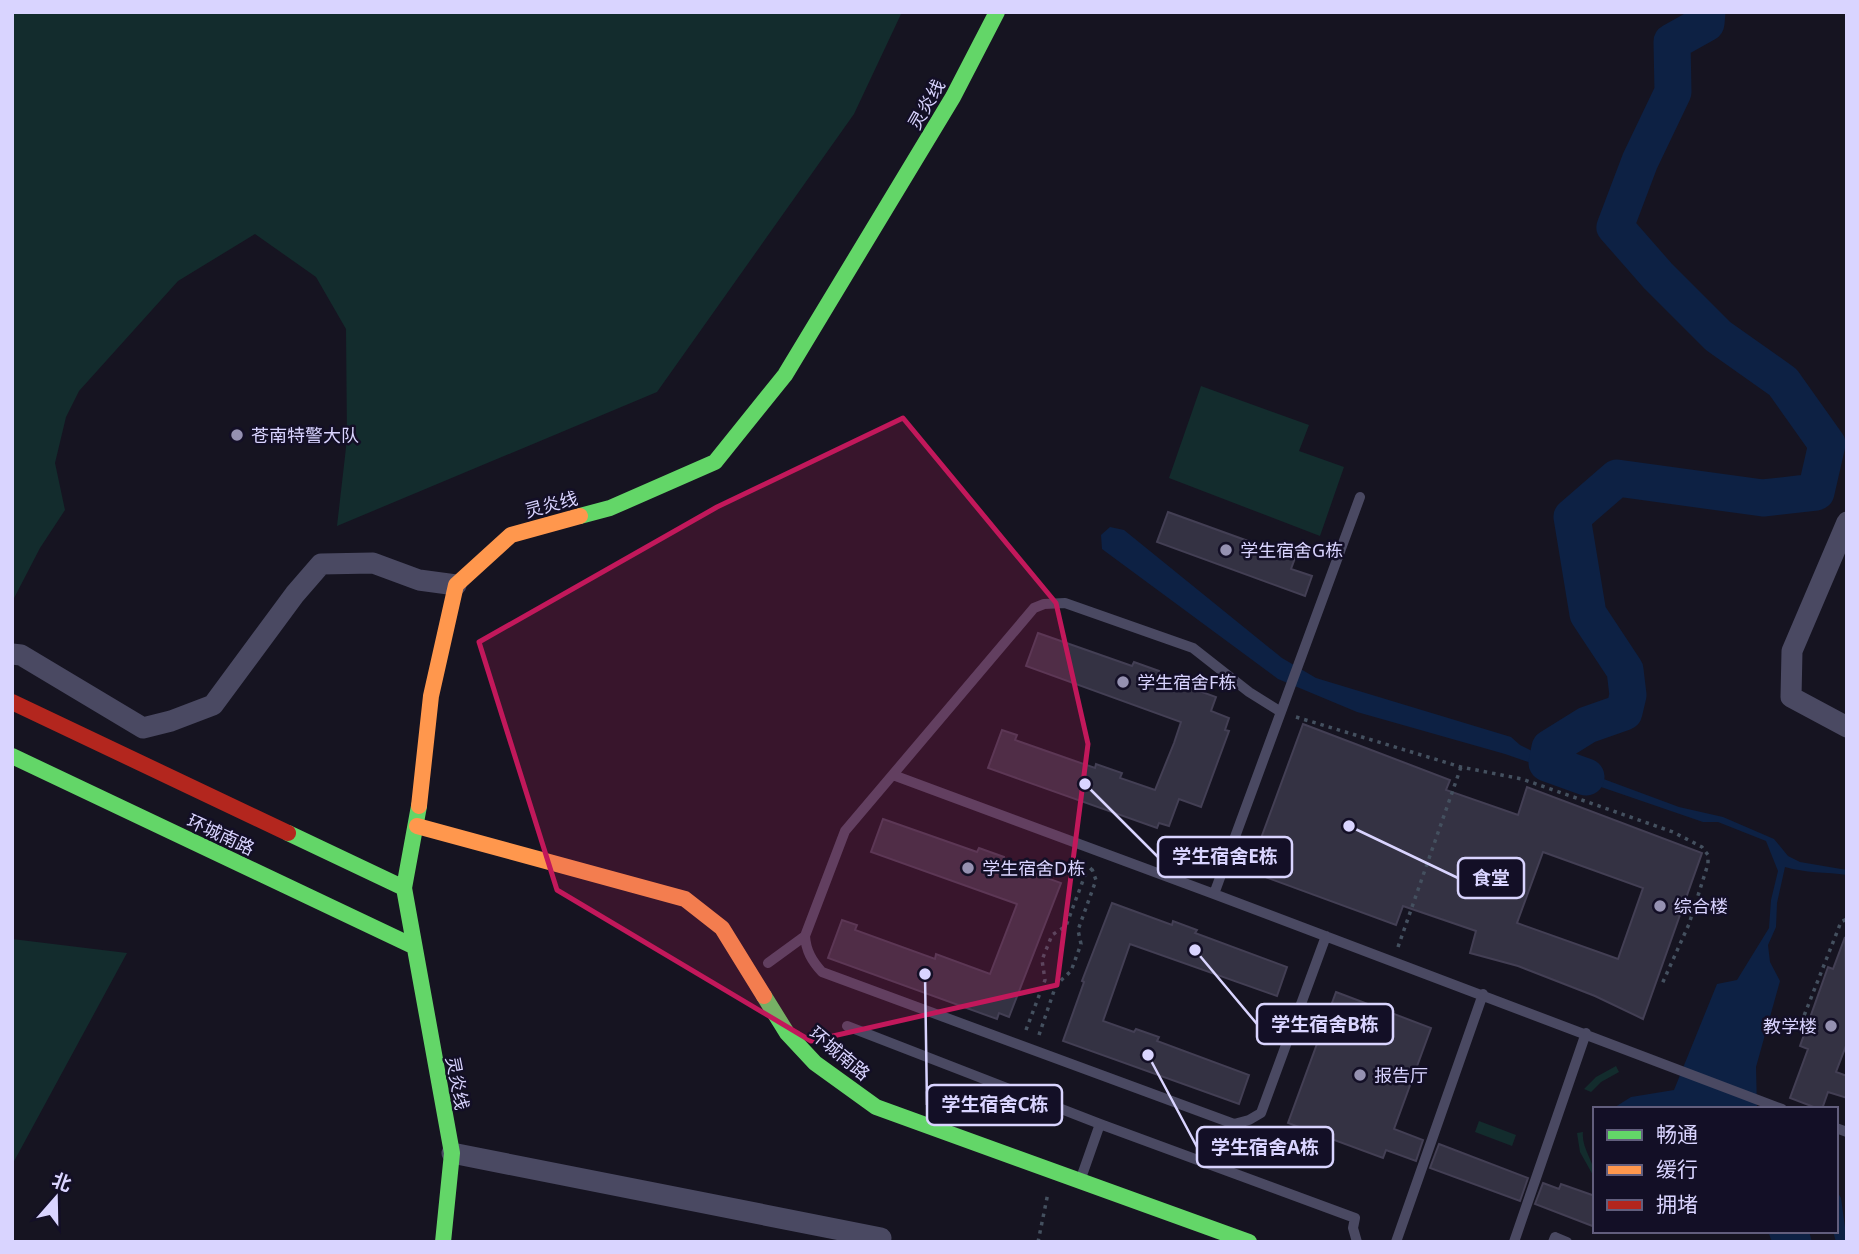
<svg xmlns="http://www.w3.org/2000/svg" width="1859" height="1254" font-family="'Noto Sans','Noto Sans SC',sans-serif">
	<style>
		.green { fill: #132c2d }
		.water { fill: #0d2144 }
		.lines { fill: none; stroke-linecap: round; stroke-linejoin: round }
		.river { stroke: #0d2144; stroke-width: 37 }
		.building { fill: #343243; stroke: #433f54; stroke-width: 2; fill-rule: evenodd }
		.path { stroke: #44505f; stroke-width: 3.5; stroke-dasharray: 3.5 5; stroke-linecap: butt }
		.lane { stroke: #4a4962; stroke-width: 10 }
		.street { stroke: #4a4962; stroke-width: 21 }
		.fast { stroke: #63d668; stroke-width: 16 }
		.slow { stroke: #ff974d; stroke-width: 16 }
		.jam { stroke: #b3261e; stroke-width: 16 }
		.marked { fill: #c2185b; fill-opacity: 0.2; stroke: #c2185b; stroke-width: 5; stroke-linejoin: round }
		.poi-dot { fill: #9591b1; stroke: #130f26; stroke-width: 2.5 }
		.labels { text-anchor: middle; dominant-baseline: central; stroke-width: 5; stroke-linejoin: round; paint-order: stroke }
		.street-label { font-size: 18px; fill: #d9d4ff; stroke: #130f26 }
		.poi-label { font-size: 18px; fill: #d9d4ff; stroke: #130f26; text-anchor: start }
		.leader { fill: none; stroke: #d9d4ff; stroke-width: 2.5 }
		.callout-dot { fill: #d9d4ff; stroke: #130f26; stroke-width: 2.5 }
		.callout { fill: #130f26; stroke: #d9d4ff; stroke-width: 2.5 }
		.callout-label { font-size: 19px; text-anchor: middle; font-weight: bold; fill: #d9d4ff }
	</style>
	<rect width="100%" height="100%" fill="#161421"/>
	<path class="green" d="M 14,12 L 902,12 L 854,114 L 657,392 L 337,526 L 347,439 L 346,329 L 316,277 L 255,234 L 178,281 L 79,391 L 66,417 L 55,463 L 65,510 L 40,548 L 12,602 Z
		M 1201,386 L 1309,425 L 1299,451 L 1344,467 L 1320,536 L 1169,478 Z
		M 12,939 L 127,953 L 12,1165 Z
		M 1616,1066 L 1619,1072 L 1601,1082 L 1591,1092 L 1584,1089 L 1596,1077 Z
		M 1479,1121 L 1516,1135 L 1512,1146 L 1475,1132 Z
		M 1583,1132 C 1581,1149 1596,1163 1594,1177 L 1580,1152 L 1577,1133 Z"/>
	<path class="water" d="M 1110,527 L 1124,530 L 1282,658 L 1316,678 L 1511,737 L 1520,745 L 1540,755 L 1574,766 L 1590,774 L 1679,807 L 1723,817 L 1774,839 L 1788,856 L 1800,862 L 1847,870 L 1847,875 C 1826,872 1805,873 1785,867 L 1777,903 L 1776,927 L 1768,945 L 1770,962 L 1780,981 L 1756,1067 L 1757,1109 L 1612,1109 L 1631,1097 L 1674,1090 L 1717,984 L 1737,980 L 1769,928 L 1771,900 L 1778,871 L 1766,841 L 1718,822 L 1703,822 L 1505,754 L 1357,712 L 1278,679 L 1102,549 L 1101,535 Z
		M 1836,1190 L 1841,1198 L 1847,1242 L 1836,1242 L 1833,1231 L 1836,1231 Z
		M 1768,1231 L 1809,1231 L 1812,1242 L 1772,1242 Z"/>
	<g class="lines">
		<path class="river" d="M 1586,777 L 1547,763 L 1550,748 L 1587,725 L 1624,712 L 1628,695 L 1625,670 L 1588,614 L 1572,517 L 1617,478 L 1763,498 L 1816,492 L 1827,444 L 1783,382 L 1718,336 L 1658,276 L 1615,227 L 1640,161 L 1673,92 L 1672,42 L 1706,23 L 1707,12"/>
	</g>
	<path class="building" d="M 1168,512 L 1295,558 L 1291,569 L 1312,576 L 1305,596 L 1157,542 Z
		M 1038,633 L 1132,666 L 1134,662 L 1159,671 L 1158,676 L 1216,697 L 1211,711 L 1229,718 L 1225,730 L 1229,731 L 1201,807 L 1179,799 L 1169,826 L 1159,823 L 1157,828 L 988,768 L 1002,730 L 1017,735 L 1015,740 L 1095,768 L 1096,764 L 1122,773 L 1120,778 L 1155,790 L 1174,743 L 1181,722 L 1026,666 Z
		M 1303,724 L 1450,780 L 1446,790 L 1518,815 L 1527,787 L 1702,853 L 1643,1019 L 1595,996 L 1518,966 L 1470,953 L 1476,931 L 1403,906 L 1396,925 L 1249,871 ZM 1543,852 L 1643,888 L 1618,959 L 1517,923 Z
		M 883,819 L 977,852 L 979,848 L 1004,857 L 1003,862 L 1061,883 L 1009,1017 L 999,1013 L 997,1019 L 828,958 L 842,920 L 857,925 L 855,930 L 935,959 L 936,954 L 990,974 L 1017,904 L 871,852 Z
		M 1112,903 L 1172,925 L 1173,921 L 1197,930 L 1195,933 L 1287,967 L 1277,996 L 1130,944 L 1103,1021 L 1134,1032 L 1136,1029 L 1159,1037 L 1157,1041 L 1249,1075 L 1239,1104 L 1063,1041 L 1084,982 L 1082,981 Z
		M 1845,937 L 1847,1043 L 1836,1072 L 1847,1076 L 1847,1098 L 1828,1092 L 1822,1109 L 1819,1109 L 1790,1098 L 1808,1049 L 1800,1046 L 1828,967 L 1833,969 Z
		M 1336,992 L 1431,1028 L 1394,1129 L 1423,1140 L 1416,1161 L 1386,1150 L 1383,1158 L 1288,1123 Z
		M 1439,1144 L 1528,1178 L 1520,1201 L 1430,1168 Z
		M 1543,1183 L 1559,1189 L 1561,1184 L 1595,1196 L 1595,1227 L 1535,1204 Z"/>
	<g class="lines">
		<path class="path" d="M 1296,717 L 1461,767 L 1522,779 L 1673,832 L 1702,847 L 1708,855 L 1708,864 L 1689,924 L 1662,984
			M 1398,947 L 1461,767
			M 1026,1030 L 1045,980 L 1042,960 L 1052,935 L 1066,926 L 1085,875 L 1094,867
			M 1798,1031 L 1841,922 L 1847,919
			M 1039,1035 L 1056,985 L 1071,971 L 1081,944 L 1078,930 L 1096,880 L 1092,869
			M 1038,1242 L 1048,1193"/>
		<path class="lane" d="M 1360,497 L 1214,894 L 1782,1109
			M 893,775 L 1214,894
			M 805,936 C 806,951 812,961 822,972 L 1234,1124 L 1249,1120 L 1261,1113 L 1326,936
			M 768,963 L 805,936 L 845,831 L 1034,608 L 1044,604 L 1065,603 L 1193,648 L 1249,692 L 1281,712
			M 847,1026 L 1100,1124 L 1355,1218 L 1353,1228 L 1357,1242
			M 1836,1128 L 1847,1132
			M 1081,1178 L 1100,1124
			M 1396,1242 L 1483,994
			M 1514,1242 L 1586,1033
			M 1553,1242 L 1555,1237 L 1567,1242"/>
		<path class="street" d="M 1847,522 L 1792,651 L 1791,697 L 1847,727
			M 12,654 L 21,655 L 143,728 L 171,721 L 213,705 L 295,594 L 321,564 L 373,563 L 419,580 L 456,585
			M 452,1153 L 881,1238"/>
		<path class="fast" d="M 580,516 L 610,508 L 715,462 L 785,375 L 953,97 L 997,12
			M 12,756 L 413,946
			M 419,806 L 404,888 L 452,1153 L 443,1242
			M 288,833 L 404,888
			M 764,996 L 787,1033 L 815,1063 L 876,1107 L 1249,1242"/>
		<path class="slow" d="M 419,806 L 431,696 L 456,585 L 511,535 L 580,516
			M 417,826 L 685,899 L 722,928 L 764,996"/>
		<path class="jam" d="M 12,702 L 288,833"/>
	</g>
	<path class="marked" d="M 903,418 L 1056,603 L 1088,744 L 1057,985 L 811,1041 L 557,890 L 479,642 L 717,507 Z"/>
	<g class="poi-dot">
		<circle cx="237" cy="435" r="7"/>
		<circle cx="1226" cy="550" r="7"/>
		<circle cx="1123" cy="682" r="7"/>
		<circle cx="968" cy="868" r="7"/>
		<circle cx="1660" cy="906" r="7"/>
		<circle cx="1831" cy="1026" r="7"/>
		<circle cx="1360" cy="1075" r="7"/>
	</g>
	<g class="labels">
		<g class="street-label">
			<text transform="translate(926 104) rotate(-60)">灵炎线</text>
			<text transform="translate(551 504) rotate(-15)">灵炎线</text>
			<text transform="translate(221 834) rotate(25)">环城南路</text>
			<text transform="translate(840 1053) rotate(40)">环城南路</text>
			<text transform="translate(458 1083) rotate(79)">灵炎线</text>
		</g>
		<g class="poi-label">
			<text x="251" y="435">苍南特警大队</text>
			<text x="1240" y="550">学生宿舍G栋</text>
			<text x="1137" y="682">学生宿舍F栋</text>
			<text x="982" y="868">学生宿舍D栋</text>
			<text x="1674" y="906">综合楼</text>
			<text x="1817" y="1026" text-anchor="end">教学楼</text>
			<text x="1374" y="1075">报告厅</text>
		</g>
	</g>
	<path class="leader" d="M1085 784L1158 857M1349 826L1458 878M1195 950L1257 1024M925 974L927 1105M1148 1055L1197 1147"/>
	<g class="callout-dot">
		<circle cx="1085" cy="784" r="7"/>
		<circle cx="1349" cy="826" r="7"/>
		<circle cx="1195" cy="950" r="7"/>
		<circle cx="925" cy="974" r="7"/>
		<circle cx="1148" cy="1055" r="7"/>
	</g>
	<g class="callout">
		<rect x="1158" y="837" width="134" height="40" rx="7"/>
		<rect x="1458" y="858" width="66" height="40" rx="7"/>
		<rect x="1257" y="1004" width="136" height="40" rx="7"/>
		<rect x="927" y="1085" width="135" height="40" rx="7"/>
		<rect x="1197" y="1127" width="136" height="40" rx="7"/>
	</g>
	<g class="callout-label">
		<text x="1225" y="863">学生宿舍E栋</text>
		<text x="1491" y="885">食堂</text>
		<text x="1325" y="1031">学生宿舍B栋</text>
		<text x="995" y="1111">学生宿舍C栋</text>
		<text x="1265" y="1154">学生宿舍A栋</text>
	</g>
	<rect width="1859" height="1254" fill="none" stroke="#d9d4ff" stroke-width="28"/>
	<rect x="1593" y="1107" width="245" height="126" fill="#130f26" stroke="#625e7d" stroke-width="2"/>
	<rect x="1607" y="1130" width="35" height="10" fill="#63d668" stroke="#625e7d" stroke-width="2"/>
	<text x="1656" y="1142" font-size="21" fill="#d9d4ff">畅通</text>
	<rect x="1607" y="1165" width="35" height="10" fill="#ff974d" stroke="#625e7d" stroke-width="2"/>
	<text x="1656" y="1177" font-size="21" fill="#d9d4ff">缓行</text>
	<rect x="1607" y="1200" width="35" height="10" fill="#b3261e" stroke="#625e7d" stroke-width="2"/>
	<text x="1656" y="1212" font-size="21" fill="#d9d4ff">拥堵</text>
	<g transform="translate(56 1198) rotate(20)" stroke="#130f26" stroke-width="5" paint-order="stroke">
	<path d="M0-5L12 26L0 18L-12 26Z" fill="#d9d4ff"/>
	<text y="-10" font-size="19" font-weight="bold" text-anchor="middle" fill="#d9d4ff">北</text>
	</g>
</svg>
